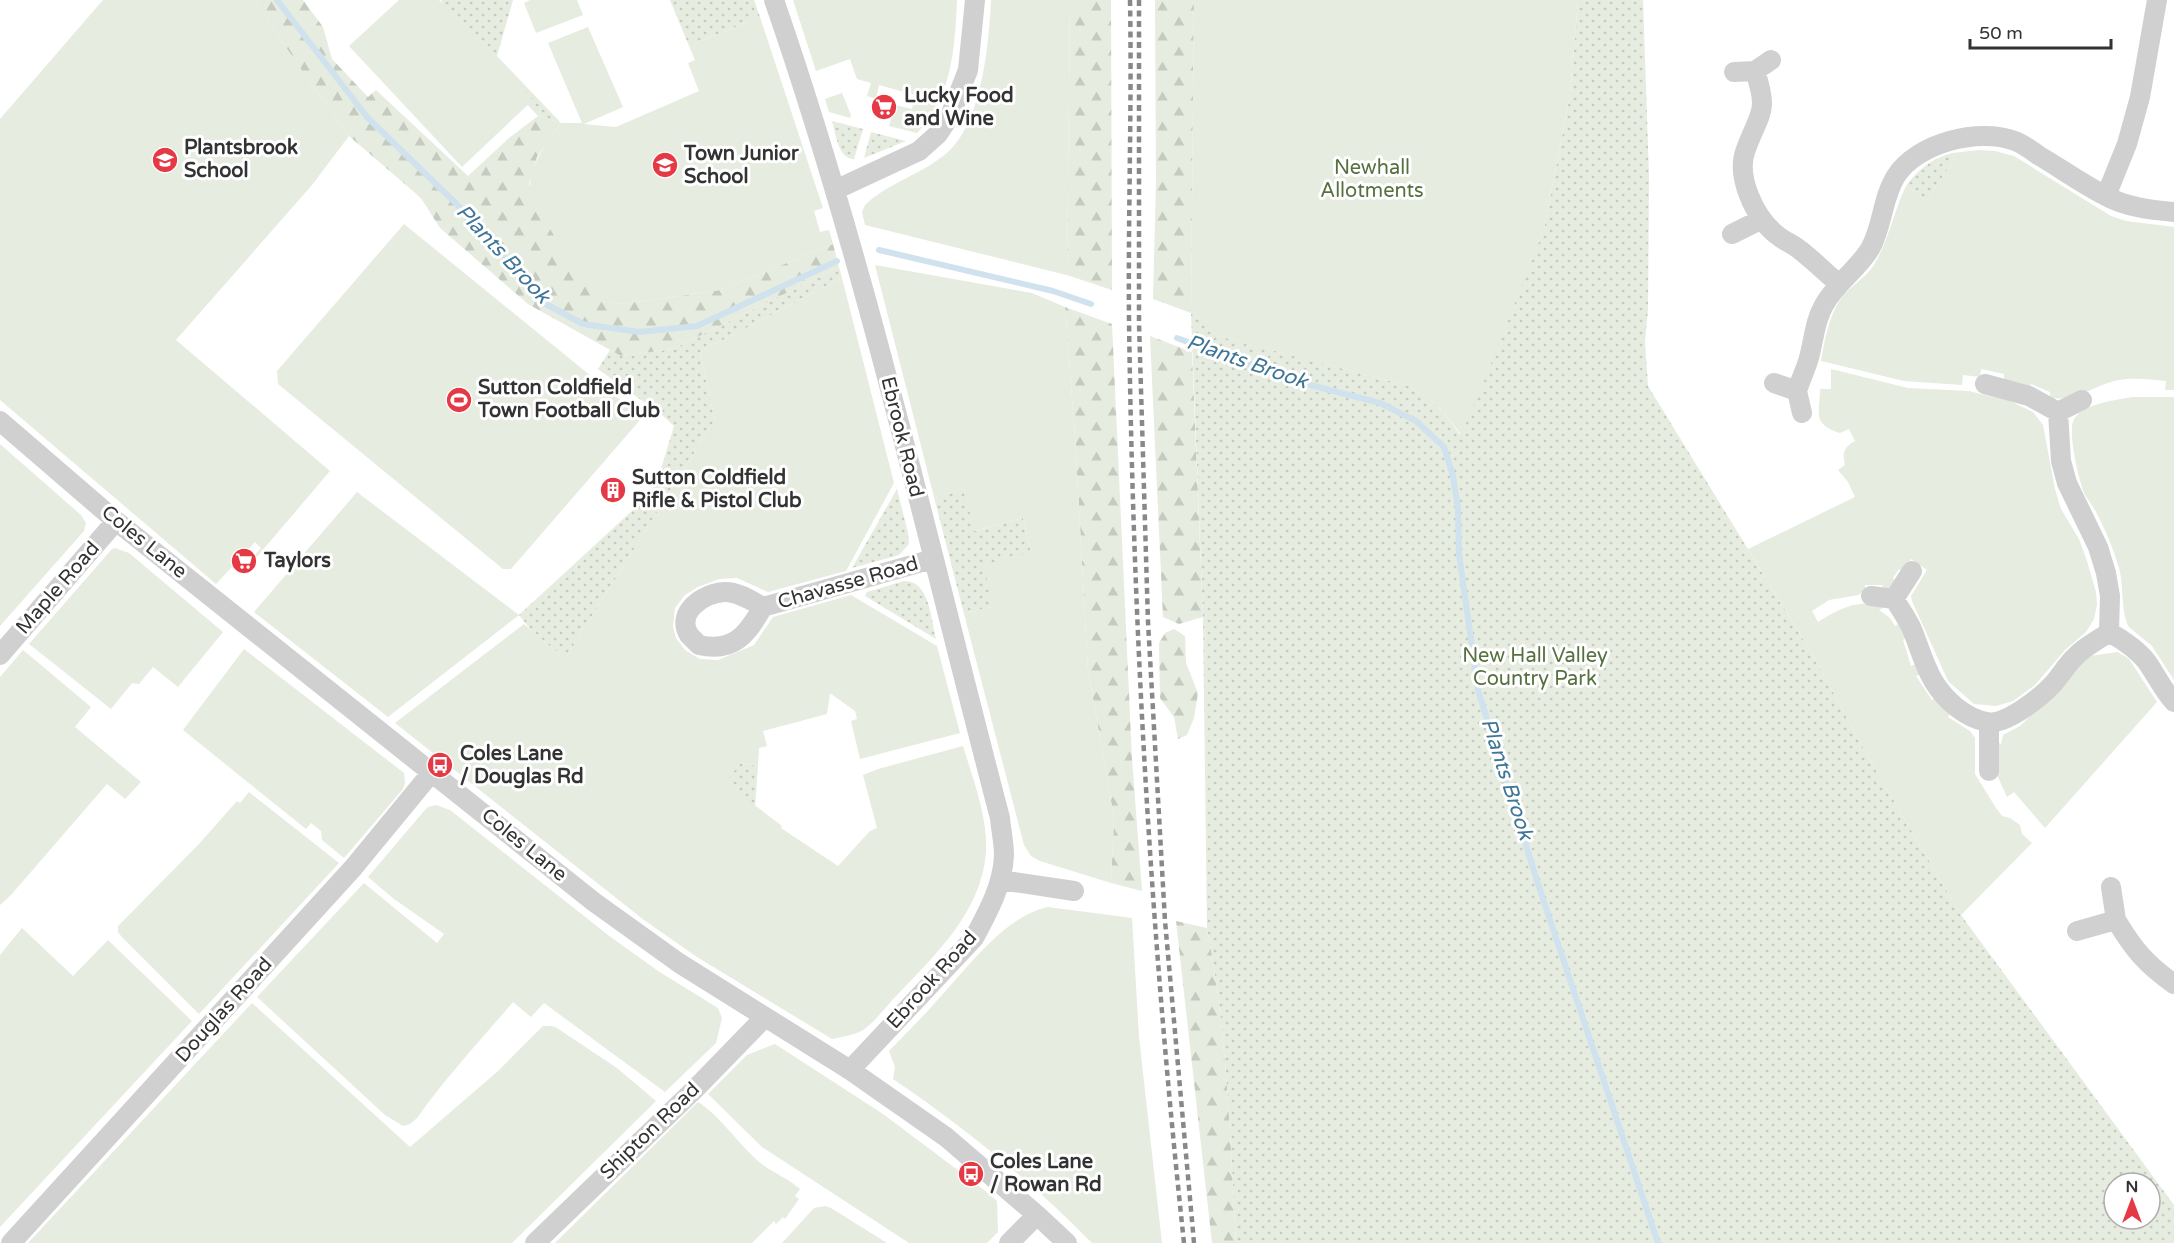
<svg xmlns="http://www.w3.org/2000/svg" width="2174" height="1243" font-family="'Varela Round',sans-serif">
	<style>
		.grass { fill: url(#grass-dots); fill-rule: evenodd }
		.forest { fill: url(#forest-firs) }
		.garden { fill: #e6ecdf }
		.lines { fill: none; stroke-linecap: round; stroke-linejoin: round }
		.stream { stroke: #cfe2ee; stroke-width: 6 }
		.street { stroke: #d0d0d0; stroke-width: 20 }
		.rail { stroke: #888; stroke-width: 4.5; stroke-dasharray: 6 4.5; stroke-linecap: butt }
		.labels { text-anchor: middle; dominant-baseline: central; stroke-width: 6; stroke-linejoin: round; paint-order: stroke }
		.poi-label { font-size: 20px; font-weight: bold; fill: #333; stroke: #fff; text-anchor: start }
		.park-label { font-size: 20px; fill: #56703f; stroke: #fff }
		.street-label { font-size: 20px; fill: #333; stroke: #fff }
		.water-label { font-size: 21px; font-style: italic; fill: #3f7597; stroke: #fff }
	</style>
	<defs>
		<pattern id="grass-dots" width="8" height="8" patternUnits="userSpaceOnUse" patternTransform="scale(1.5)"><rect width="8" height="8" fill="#e6ecdf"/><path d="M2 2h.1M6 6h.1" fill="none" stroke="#c6cbc0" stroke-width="1.8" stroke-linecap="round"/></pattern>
		<pattern id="forest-firs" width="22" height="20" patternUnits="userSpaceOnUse" patternTransform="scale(1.5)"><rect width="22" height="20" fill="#e6ecdf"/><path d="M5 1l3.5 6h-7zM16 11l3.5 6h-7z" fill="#c6cbc0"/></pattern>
	</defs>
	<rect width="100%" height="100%" fill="#fff"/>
	<path class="grass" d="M 441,0 L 513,0 L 497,56 L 561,123 L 538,116 L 450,23 Z
		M 670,0 L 754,0 L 760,17 L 689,46 Z
		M 1578,0 L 1643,0 L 1649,176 L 1648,310 L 1645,341 L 1648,386 L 1814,657 L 1870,760 L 1961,915 L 2174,1205 L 2174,1243 L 1236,1243 C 1230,1138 1227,1031 1207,928 L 1203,617 L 1191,313 L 1213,325 L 1215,335 L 1409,386 C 1433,400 1445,411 1460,435 L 1544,229 L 1570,95 ZM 2114,1183 L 2150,1183 L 2150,1219 L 2114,1219 Z
		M 832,121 L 863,129 L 854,159 C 838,159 836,134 832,121 Z
		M 871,132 L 906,141 L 864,158 Z
		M 1952,153 L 1955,159 L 1926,201 L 1906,186 C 1918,169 1932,159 1952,153 Z
		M 839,267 L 842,278 L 700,352 L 715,420 L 565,659 L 531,630 L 519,615 L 647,497 L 658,479 L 674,426 L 662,415 L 598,369 L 610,350 L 621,356 L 673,349 Z
		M 897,489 L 908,533 L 909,544 L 899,555 L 852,568 Z
		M 964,489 L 975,531 L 1023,518 L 1031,552 L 994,606 L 964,614 L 934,497 Z
		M 904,581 C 930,580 931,620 936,639 L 865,596 L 867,592 Z
		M 740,763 L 758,766 L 755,807 L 725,783 Z"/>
	<path class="forest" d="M 254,0 L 303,0 L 323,27 L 332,59 L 368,97 L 376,90 L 468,176 L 509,138 L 538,116 L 561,123 L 537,157 L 529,184 L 611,302 L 621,304 L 720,290 L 833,244 L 839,267 L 673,349 L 621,356 L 528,304 L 440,228 L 421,198 L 349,136 L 302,71 Z
		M 1070,0 L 1111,0 L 1112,290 L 1067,275 Z
		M 1155,0 L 1194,0 L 1191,313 L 1153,299 L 1156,182 Z
		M 1065,307 L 1112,324 L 1132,759 L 1142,891 L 1111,883 L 1114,818 L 1088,670 L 1075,437 Z
		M 1150,336 L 1192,352 L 1203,617 L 1179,624 L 1163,617 Z
		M 1174,629 L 1185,636 L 1186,663 L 1198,693 L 1194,718 L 1187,735 L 1178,739 L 1174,717 L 1160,698 L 1159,643 L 1165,633 Z
		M 1176,921 L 1207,928 C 1227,1031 1230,1138 1236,1243 L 1212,1243 Z"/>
	<path class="garden" d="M 103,0 L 254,0 L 302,71 L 349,136 L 312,185 L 176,340 L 330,471 L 256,558 L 254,556 L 261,548 L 255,542 L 216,584 L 0,400 L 0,119 Z
		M 399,0 L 439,0 L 533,100 L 462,167 L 349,46 Z
		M 530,0 L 577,0 L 583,15 L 536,33 L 524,3 Z
		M 793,0 L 957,0 C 955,46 952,99 917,133 L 889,126 L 895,105 L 912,109 L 915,95 L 879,85 L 876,99 L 867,96 L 871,83 L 857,79 L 850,59 L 816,71 Z
		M 991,0 L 1070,0 L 1067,275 L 865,225 L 862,212 L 865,205 C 888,183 922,174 947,153 C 982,123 989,43 991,0 Z
		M 1194,0 L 1578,0 L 1570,95 L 1544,229 L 1485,379 L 1461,435 C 1445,411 1433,400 1409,386 L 1214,335 L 1213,325 L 1191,313 Z
		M 760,17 L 823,208 L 814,211 L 820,232 L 829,230 L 833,244 L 720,290 L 621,304 L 611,302 L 579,279 L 531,196 C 526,167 546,145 561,123 L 582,123 L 548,43 L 588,27 L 623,107 L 584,124 L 616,127 L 699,91 L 688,63 L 695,60 L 689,46 Z
		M 842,93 L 851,115 L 850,118 L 829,112 L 825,99 Z
		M 1979,150 L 1995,151 L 2014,156 L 2111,216 L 2126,221 L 2174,227 L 2174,390 L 2165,390 L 2166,381 C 2148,379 2131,377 2114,381 C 2094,386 2071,404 2050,397 L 2050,392 L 2031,384 L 2029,389 L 2004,381 L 2004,374 L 1981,369 L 1980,377 L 1963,375 L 1962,385 L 1904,381 L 1821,361 C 1825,339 1829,314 1843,296 C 1853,284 1867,277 1875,263 C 1889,239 1894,211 1906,186 L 1926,201 L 1955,159 L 1952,153 Z
		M 404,224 L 639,415 L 640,420 L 511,569 L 503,569 L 278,384 L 277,371 Z
		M 875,265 L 1032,293 L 1065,307 L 1075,437 L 1088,670 L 1114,818 L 1111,883 L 1040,861 L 1031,856 L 1024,845 L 964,614 L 994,606 L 983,565 L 1031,552 L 1023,518 L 974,531 L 964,489 L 934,497 Z
		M 842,278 L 894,483 L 846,571 L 768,592 L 737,578 L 719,579 L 698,587 L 685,595 L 675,608 L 673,627 L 676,638 L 685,650 L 700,659 L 718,660 L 754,645 L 773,617 L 851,595 L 937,646 L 960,733 L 860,759 L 851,721 L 857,719 L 855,711 L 830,693 L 827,714 L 763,731 L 767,746 L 759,748 L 758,766 L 740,763 L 726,783 L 782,826 L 781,828 L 838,866 L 870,831 L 877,828 L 863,775 L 878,769 L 963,746 C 973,779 988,817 986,853 C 981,912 936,954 898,994 C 887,1005 876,1021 863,1030 C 855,1035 841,1037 832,1039 L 697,957 L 644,920 L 395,723 L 524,624 L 565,659 L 715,420 L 700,352 Z
		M 1831,369 L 1908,388 L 1969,391 L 2010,401 L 2033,412 L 2043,425 L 2055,489 L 2061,509 L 2079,539 L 2087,561 L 2096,592 L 2097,605 L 2094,619 L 2086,632 L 2065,650 L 2035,685 L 2013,701 L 1996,706 L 1974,704 L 1948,681 L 1912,601 L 1911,596 L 1927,570 L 1911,559 L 1903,573 L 1899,569 L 1893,578 L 1897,584 L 1885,590 L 1882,585 L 1865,585 L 1865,590 L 1859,595 L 1829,600 L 1812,611 L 1818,622 C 1838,610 1859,597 1883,608 L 1879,610 L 1890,618 L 1895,626 L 1900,623 L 1907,637 L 1903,640 L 1911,666 L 1916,664 L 1921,674 L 1916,676 L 1932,700 L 1936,698 L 1951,713 L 1948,717 L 1970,731 L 1975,738 L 1975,774 L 1996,808 L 2002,816 L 2010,818 L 2020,825 L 2022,834 L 2032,843 L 1961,915 L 1870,760 L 1814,657 L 1748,549 L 1855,497 L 1848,482 L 1838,470 L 1845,465 C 1842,453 1844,447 1855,441 L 1849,429 L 1840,433 C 1811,424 1820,412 1820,389 L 1831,389 Z
		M 2133,397 L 2174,397 L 2174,680 L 2152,646 L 2129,627 C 2120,612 2125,585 2118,565 C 2113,547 2104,527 2095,510 C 2092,505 2088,500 2085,495 C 2079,482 2067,431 2074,419 C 2085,403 2116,400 2133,397 Z
		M 0,444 L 81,515 L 86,523 L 84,531 L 0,626 Z
		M 357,492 L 519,615 L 388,717 L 254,612 Z
		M 115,548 L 129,553 L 223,632 L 178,687 L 153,667 L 139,684 L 132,683 L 111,709 L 29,644 L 112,549 Z
		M 244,649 L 404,773 L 405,783 L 403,789 L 344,858 L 322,840 L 321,831 L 311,823 L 306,829 L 183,730 Z
		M 23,650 L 91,707 L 75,727 L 141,782 L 125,799 L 107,784 L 11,895 L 0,905 L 0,677 Z
		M 2118,652 L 2129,659 L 2157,702 L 2045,828 L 2014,792 L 2007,797 L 1997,775 L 1997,742 L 2001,744 L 2003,735 L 2020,726 L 2090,656 Z
		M 249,792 L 339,863 L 199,1014 L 121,936 L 118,932 L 118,926 L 199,844 L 237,801 L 240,803 Z
		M 436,805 L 450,810 L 608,935 L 658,971 L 718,1008 L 722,1018 L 716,1043 L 665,1092 L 544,1003 L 531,1017 L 513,1002 C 480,1041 446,1077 417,1118 L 410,1124 L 403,1126 L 385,1115 L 257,997 L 364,883 L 437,943 L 444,934 L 394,899 L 368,877 L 424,811 L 428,807 Z
		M 1048,907 L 1132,918 L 1139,1037 L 1162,1243 L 1092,1243 C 1032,1182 964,1127 893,1079 L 895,1067 L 889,1051 C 906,1033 924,1016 940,997 C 969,966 1005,916 1048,907 Z
		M 22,928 L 73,976 L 108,940 L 192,1021 L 0,1227 L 0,955 Z
		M 252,1003 L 410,1147 L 497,1072 L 543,1026 L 552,1026 L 557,1028 L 617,1068 L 656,1101 L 512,1243 L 28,1243 Z
		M 775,1044 L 883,1114 L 983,1189 L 997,1201 L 998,1232 L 987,1243 L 909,1243 L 762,1147 L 708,1094 L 747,1055 Z
		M 698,1102 C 717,1113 739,1144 757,1160 C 770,1172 787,1177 800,1189 L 795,1196 L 799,1199 L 785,1219 L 783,1217 L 776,1224 L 774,1221 L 752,1243 L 555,1243 Z
		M 825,1206 L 831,1208 L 887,1243 L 782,1243 L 814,1208 Z"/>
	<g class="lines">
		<path class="stream" d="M 277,0 L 367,117 L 473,220 L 544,303 L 583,324 L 639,332 L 697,326 L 837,261
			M 879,250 L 1053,291 L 1091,304
			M 1177,338 L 1291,380 L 1380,403 L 1416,421 L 1444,447 L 1453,476 L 1458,508 L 1459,554 L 1478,690 L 1538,884 L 1658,1243"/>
		<path class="street" d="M 774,0 C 867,268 928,544 1000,818 C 1001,830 1004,843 1004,855 C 1003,885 988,912 974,938 L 850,1070
			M 1755,71 C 1769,113 1760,111 1746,149 C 1735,176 1755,218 1777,235 C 1784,241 1793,244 1800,250 C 1813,260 1826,273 1838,283
			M 1734,72 L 1755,71 L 1771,60
			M 835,190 L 919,151 L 938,134 L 950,116 L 968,70 L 975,0
			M 2106,196 L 2127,144 L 2140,97 L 2157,0
			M 1732,234 L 1762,219
			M 1774,383 L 1797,391 L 1802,413
			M 1985,384 L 2029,396 L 2058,412 L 2082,400
			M 1797,391 C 1800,381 1805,371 1808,361 C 1814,342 1814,322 1824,305 C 1836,283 1857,270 1870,249 C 1883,226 1882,198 1896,176 C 1917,143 1979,127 2015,141 C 2023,144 2031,150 2038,155 C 2060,168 2081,183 2104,195 C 2125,207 2151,210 2174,212
			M 2058,412 L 2061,461 L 2067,483 L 2098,547 L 2106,573 L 2110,596 L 2109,632 C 2123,640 2137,649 2147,662 C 2156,675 2163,690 2174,702
			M 0,421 L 116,521 L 594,902 L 679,963 L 850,1070 L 946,1137 L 1037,1215 L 1067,1243
			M 1871,596 L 1894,599 L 1912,571
			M 1894,599 C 1900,608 1906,617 1911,627 C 1919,645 1923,664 1934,682 C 1945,700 1965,718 1987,722 C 2005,726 2041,697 2053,684 C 2061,675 2067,664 2076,656 C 2085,646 2099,640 2109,632
			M 763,607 C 752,601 737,591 724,592 C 704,593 675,612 689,635 C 692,638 696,642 699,645 C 734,653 747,634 763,607 L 933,559
			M 0,655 L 116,521
			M 1989,723 L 1989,771
			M 1001,880 L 1074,891
			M 2116,920 C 2134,950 2146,964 2174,984
			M 2077,931 L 2116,920 L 2111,887
			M 11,1243 L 353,868 L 432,772
			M 535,1243 L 696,1088 L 765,1017
			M 1009,1243 L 1037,1215"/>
		<path class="rail" d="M 1130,0 C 1132,106 1128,213 1129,319 C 1133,627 1151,936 1184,1243
			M 1139,0 L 1139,323 L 1148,622 L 1165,921 L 1194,1243"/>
	</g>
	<defs>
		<g id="supermarket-disc" transform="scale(1.35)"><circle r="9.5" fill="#e63946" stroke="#fff"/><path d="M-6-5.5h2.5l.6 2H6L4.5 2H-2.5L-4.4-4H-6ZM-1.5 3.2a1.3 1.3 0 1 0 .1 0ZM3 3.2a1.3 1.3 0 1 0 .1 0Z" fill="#fff"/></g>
		<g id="school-disc" transform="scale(1.35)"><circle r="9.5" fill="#e63946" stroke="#fff"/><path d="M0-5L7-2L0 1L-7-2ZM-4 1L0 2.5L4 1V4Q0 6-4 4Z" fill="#fff"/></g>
		<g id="stadium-disc" transform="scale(1.35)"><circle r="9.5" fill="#e63946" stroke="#fff"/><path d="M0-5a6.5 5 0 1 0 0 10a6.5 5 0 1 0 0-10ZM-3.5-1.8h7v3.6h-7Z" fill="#fff"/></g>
		<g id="building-disc" transform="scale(1.35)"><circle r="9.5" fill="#e63946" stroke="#fff"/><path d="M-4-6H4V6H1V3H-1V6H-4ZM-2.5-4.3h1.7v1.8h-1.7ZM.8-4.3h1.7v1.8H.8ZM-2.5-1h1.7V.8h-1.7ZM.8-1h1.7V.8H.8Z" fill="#fff"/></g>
		<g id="bus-disc" transform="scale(1.35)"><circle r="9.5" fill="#e63946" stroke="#fff"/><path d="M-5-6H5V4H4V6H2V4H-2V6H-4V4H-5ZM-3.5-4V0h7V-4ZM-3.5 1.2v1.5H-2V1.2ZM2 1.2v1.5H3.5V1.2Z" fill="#fff"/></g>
	</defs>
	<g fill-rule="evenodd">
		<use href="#supermarket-disc" x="884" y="107"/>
		<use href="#school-disc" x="165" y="160"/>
		<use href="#school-disc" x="665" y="165"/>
		<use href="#stadium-disc" x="459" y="400"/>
		<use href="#building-disc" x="613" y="490"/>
		<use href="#supermarket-disc" x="244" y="561"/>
		<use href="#bus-disc" x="440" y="765"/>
		<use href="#bus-disc" x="971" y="1174"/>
	</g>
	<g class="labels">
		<g class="poi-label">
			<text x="904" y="96">Lucky Food<tspan x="904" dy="23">and Wine</tspan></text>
			<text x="184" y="148">Plantsbrook<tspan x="184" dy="23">School</tspan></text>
			<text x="684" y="154">Town Junior<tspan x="684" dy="23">School</tspan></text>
			<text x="478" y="388">Sutton Coldfield<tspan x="478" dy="23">Town Football Club</tspan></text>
			<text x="632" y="478">Sutton Coldfield<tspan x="632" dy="23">Rifle &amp; Pistol Club</tspan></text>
			<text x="264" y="561">Taylors</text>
			<text x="460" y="754">Coles Lane<tspan x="460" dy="23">/ Douglas Rd</tspan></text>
			<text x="990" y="1162">Coles Lane<tspan x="990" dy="23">/ Rowan Rd</tspan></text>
		</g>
		<g class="park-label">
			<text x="1372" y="168">Newhall<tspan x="1372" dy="23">Allotments</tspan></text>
			<text x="1535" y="656">New Hall Valley<tspan x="1535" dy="23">Country Park</tspan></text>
		</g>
		<g class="street-label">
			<text transform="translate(902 437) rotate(76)">Ebrook Road</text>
			<text transform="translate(144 542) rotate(39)">Coles Lane</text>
			<text transform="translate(848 583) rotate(-16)">Chavasse Road</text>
			<text transform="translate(58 588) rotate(-49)">Maple Road</text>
			<text transform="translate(524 845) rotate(39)">Coles Lane</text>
			<text transform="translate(932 980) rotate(-48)">Ebrook Road</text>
			<text transform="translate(224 1010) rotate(-48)">Douglas Road</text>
			<text transform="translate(650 1131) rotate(-44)">Shipton Road</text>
		</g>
		<g class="water-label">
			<text transform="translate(503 254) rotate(47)">Plants Brook</text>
			<text transform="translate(1247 362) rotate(19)">Plants Brook</text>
			<text transform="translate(1507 779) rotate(72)">Plants Brook</text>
		</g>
	</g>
	<g transform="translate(2132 1201)"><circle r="28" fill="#ffffff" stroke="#adadad" stroke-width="1.5"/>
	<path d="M0-4.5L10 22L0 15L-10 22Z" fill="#e63946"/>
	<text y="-9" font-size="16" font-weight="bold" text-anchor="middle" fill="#333333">N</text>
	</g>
	<path d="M1970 39v9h141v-9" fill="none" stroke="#333333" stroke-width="3"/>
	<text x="1979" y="39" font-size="18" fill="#333333" stroke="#ffffff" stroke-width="4.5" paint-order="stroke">50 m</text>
</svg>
